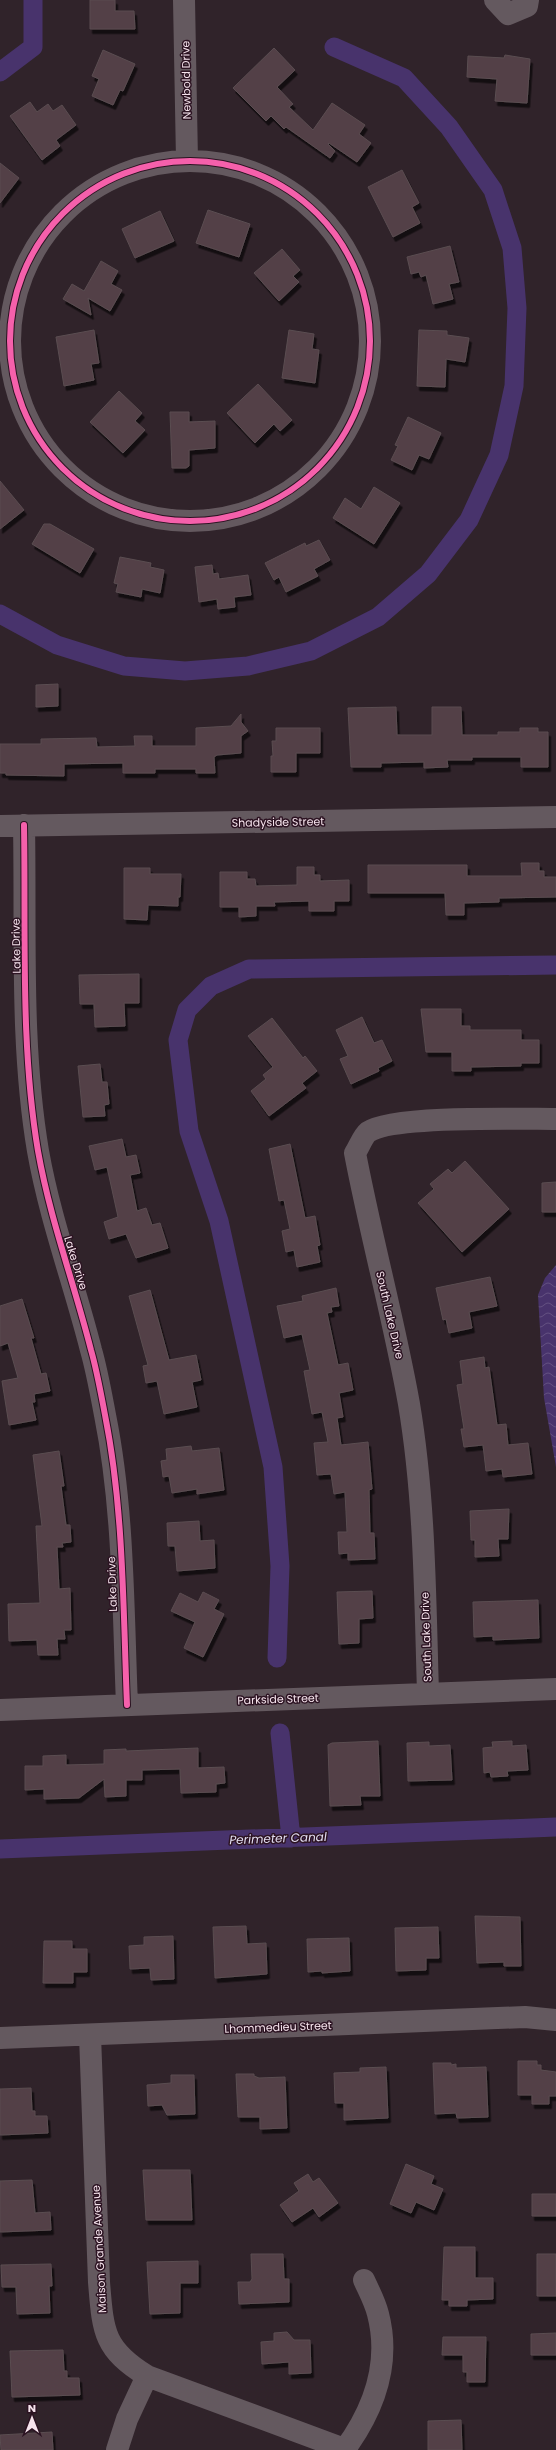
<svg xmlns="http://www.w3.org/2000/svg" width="556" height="2450" font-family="Poppins,sans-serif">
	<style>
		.water { fill: url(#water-waves) }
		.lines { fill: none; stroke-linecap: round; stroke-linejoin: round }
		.canal { stroke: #48336c; stroke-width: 19 }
		.building { fill: #533f46; stroke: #5a4d51; filter: url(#shadow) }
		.minor { stroke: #64595f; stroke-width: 22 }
		.cycleway-casing { stroke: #2c1322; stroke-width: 8 }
		.cycleway { stroke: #f560ab; stroke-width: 6 }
		.labels { text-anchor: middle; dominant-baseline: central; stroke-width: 3; stroke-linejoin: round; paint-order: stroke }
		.street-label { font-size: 11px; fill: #f6e4ed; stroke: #2c1322 }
		.water-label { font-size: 12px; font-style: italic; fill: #e4dff3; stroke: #2c1322 }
	</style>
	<defs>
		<pattern id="water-waves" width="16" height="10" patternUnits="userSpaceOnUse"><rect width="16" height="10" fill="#48336c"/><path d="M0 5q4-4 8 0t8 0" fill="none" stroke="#635081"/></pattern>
		<filter id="shadow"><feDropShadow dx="2.5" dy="4.5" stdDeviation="0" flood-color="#0009"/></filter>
	</defs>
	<rect width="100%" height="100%" fill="#30232a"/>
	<path class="water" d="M 556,1265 L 556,1467 L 544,1398 L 538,1295 L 545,1278 Z"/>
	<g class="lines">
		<path class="canal" d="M 0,72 L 33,47 L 33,0
			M 0,614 L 57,645 L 124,666 L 185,671 L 248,666 L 311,651 L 378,617 L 428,574 L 469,520 L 499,455 L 514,386 L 517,308 L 512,248 L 493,190 L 449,127 L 404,78 L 334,47
			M 277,1658 L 280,1566 L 273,1467 L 219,1221 L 189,1131 L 178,1040 L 187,1010 L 211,986 L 249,969 L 556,965
			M 280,1733 L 291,1838
			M 0,1849 L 556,1827"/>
	</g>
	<path class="building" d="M 90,0 L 115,0 L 115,11 L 134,11 L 135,29 L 90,29 Z
		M 274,48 L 295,70 L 277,87 L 293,104 L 289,107 L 313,130 L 332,103 L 365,125 L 359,134 L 371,143 L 357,162 L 329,143 L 328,144 L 335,151 L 330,158 L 286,127 L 284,129 L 271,116 L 266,121 L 233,88 Z
		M 103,50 L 135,64 L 123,91 L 120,90 L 113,105 L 92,96 L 99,79 L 92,76 Z
		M 505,55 L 530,59 L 527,103 L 495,101 L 497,79 L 467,77 L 468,56 L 504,58 Z
		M 30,102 L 37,112 L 48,104 L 53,111 L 62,105 L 76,125 L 56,140 L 60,146 L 42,160 L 10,116 Z
		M 0,163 L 19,178 L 0,203 Z
		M 402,170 L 419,203 L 412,207 L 420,223 L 393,237 L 368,187 Z
		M 208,210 L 250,224 L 239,257 L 196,243 Z
		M 160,211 L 174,241 L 135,258 L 122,229 Z
		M 450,246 L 459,282 L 449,284 L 453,299 L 433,304 L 426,275 L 421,277 L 419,272 L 411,274 L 407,257 Z
		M 282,249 L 300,270 L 293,276 L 299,282 L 279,301 L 254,273 Z
		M 101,261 L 118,271 L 111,284 L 122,290 L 110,311 L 88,298 L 91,315 L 63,299 L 72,284 L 84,291 Z
		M 94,330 L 99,363 L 91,364 L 94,380 L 64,386 L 56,337 Z
		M 289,330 L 314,334 L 312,349 L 319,350 L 315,383 L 282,378 Z
		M 419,330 L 447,331 L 447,335 L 469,338 L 465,362 L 446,359 L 445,387 L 417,386 Z
		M 258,384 L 292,420 L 280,431 L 274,424 L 255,443 L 227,413 Z
		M 119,391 L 142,413 L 135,421 L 145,430 L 123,453 L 90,422 Z
		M 170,412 L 189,412 L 189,422 L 215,421 L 215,448 L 189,450 L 189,466 L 186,468 L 172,468 Z
		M 408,417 L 441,433 L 429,459 L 419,455 L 412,470 L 391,460 L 398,446 L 395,445 Z
		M 0,481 L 24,510 L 0,529 Z
		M 374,487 L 400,503 L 374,544 L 333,518 L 345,498 L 361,509 Z
		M 44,524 L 50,524 L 94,549 L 80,573 L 32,544 Z
		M 319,540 L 330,560 L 314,569 L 318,576 L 286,592 L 279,577 L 274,580 L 265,563 L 305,543 L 306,546 Z
		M 120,557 L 151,563 L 150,567 L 164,570 L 160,593 L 142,589 L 141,597 L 116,592 L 118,584 L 114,583 Z
		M 212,565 L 213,574 L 218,573 L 219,579 L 248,575 L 251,595 L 234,597 L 235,607 L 218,609 L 217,599 L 199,602 L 195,567 Z
		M 58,684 L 58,706 L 36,707 L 36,685 Z
		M 396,707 L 397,735 L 432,735 L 432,707 L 461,707 L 462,735 L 498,735 L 498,732 L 520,732 L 520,728 L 538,728 L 538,732 L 548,732 L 548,767 L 521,767 L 521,757 L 472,757 L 472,760 L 447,760 L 448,767 L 424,768 L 424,762 L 381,763 L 381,767 L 351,767 L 348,708 Z
		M 241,714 L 241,722 L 248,731 L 241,736 L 241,753 L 217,755 L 214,757 L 215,773 L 196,773 L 196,769 L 155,769 L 155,773 L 123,773 L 123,763 L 64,764 L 64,776 L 6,775 L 6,773 L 0,773 L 0,744 L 41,744 L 41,739 L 96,738 L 97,747 L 135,746 L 134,736 L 152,736 L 152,746 L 196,746 L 196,728 L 231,726 Z
		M 276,728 L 320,728 L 320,753 L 296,753 L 296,772 L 271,772 L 271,756 L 273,756 L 272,741 L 276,741 Z
		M 521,863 L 539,863 L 539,871 L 544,871 L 544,877 L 556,877 L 556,897 L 499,898 L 499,902 L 464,903 L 464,915 L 446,915 L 445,893 L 368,893 L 368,865 L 467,865 L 467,876 L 522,876 Z
		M 297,867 L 314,867 L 314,875 L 320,875 L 320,881 L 349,880 L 349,901 L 334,901 L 334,911 L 309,911 L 309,901 L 274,902 L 275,906 L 256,906 L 256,916 L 239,917 L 239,907 L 220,907 L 220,872 L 247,872 L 247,879 L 255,879 L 256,886 L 297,885 Z
		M 124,868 L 150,868 L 150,874 L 181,874 L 180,897 L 178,897 L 178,906 L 148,905 L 147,920 L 124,919 Z
		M 139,974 L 139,1003 L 124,1003 L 125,1026 L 95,1027 L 94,1004 L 80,1004 L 79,975 Z
		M 421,1009 L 461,1009 L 461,1026 L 470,1026 L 470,1030 L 521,1030 L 521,1040 L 539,1040 L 539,1063 L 521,1063 L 521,1066 L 471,1067 L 471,1071 L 452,1071 L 452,1052 L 426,1052 Z
		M 362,1017 L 374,1043 L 382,1040 L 392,1061 L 378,1068 L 379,1071 L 351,1084 L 340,1059 L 348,1056 L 336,1030 Z
		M 272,1018 L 303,1058 L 305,1056 L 317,1071 L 302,1083 L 306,1088 L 269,1116 L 251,1091 L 266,1079 L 263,1075 L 273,1067 L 248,1036 Z
		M 100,1064 L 102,1082 L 107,1082 L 109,1104 L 104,1105 L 105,1116 L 83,1117 L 78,1066 Z
		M 122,1139 L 126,1157 L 136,1155 L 140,1173 L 130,1175 L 137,1211 L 146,1208 L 152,1225 L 160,1223 L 168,1248 L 136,1258 L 126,1234 L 109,1239 L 104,1222 L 118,1217 L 107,1167 L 95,1170 L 89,1146 Z
		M 290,1144 L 305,1218 L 315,1216 L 320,1245 L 317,1246 L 320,1262 L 297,1267 L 294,1250 L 286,1252 L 282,1231 L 290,1229 L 284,1200 L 279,1201 L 269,1149 Z
		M 465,1161 L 509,1209 L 462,1252 L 418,1203 L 434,1189 L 430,1184 L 448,1169 L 452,1173 Z
		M 556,1182 L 556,1212 L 542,1212 L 542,1183 Z
		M 490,1277 L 497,1306 L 469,1312 L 472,1328 L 449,1333 L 446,1319 L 443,1320 L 436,1288 Z
		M 336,1288 L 339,1306 L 331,1307 L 332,1312 L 327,1313 L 338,1365 L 348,1363 L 353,1390 L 339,1393 L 343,1417 L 337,1418 L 341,1445 L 368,1442 L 372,1489 L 369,1490 L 370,1533 L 374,1533 L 375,1559 L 348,1560 L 348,1553 L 339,1554 L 338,1532 L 347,1532 L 345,1492 L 334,1494 L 331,1474 L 317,1475 L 314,1443 L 328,1442 L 322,1412 L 312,1414 L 304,1371 L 310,1370 L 302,1334 L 284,1338 L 277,1306 L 303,1301 L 302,1296 Z
		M 150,1290 L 169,1360 L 196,1355 L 201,1380 L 192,1382 L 197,1407 L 164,1414 L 157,1381 L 146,1383 L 143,1366 L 148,1365 L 129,1296 Z
		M 22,1299 L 34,1338 L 31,1338 L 41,1374 L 46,1373 L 50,1391 L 34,1394 L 35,1402 L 32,1402 L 36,1420 L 9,1425 L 2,1381 L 18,1378 L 8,1343 L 0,1346 L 0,1306 Z
		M 484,1357 L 485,1368 L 489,1367 L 497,1425 L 506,1424 L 508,1445 L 528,1443 L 532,1474 L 503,1477 L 502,1469 L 486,1471 L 483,1445 L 464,1447 L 461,1429 L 464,1429 L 457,1385 L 463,1384 L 460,1361 Z
		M 191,1446 L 192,1451 L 219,1448 L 224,1490 L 197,1494 L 197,1489 L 172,1493 L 169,1476 L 163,1477 L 161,1461 L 167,1460 L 166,1449 Z
		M 59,1451 L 64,1486 L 61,1486 L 66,1525 L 70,1525 L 71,1542 L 62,1543 L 63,1547 L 57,1547 L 59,1589 L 70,1588 L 71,1630 L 64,1630 L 65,1639 L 57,1639 L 58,1655 L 38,1655 L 37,1640 L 9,1641 L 8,1604 L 40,1603 L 36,1526 L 42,1526 L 33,1455 Z
		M 509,1509 L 508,1539 L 498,1539 L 499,1556 L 475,1557 L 475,1540 L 471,1540 L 470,1511 Z
		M 199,1521 L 200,1541 L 214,1540 L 215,1568 L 177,1571 L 175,1546 L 168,1546 L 167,1523 Z
		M 372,1591 L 373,1618 L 359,1619 L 359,1643 L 339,1644 L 337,1592 Z
		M 203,1592 L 219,1600 L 214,1609 L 224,1614 L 203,1657 L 184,1648 L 195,1622 L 171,1611 L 180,1593 L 198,1602 Z
		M 538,1600 L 539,1638 L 493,1640 L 493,1636 L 474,1637 L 473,1602 Z
		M 378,1741 L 380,1796 L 360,1796 L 361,1805 L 330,1806 L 328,1745 L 332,1743 Z
		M 512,1741 L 512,1746 L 526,1745 L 528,1770 L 507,1771 L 508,1776 L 491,1777 L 490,1772 L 484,1773 L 483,1748 L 493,1747 L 492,1742 Z
		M 429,1742 L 429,1746 L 450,1745 L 452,1780 L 408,1781 L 407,1743 Z
		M 198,1748 L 198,1768 L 224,1767 L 225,1783 L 216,1784 L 216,1792 L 181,1793 L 180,1769 L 142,1770 L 142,1780 L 126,1780 L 126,1796 L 105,1797 L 104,1779 L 79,1798 L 44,1799 L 44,1789 L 25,1790 L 25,1766 L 43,1766 L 43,1756 L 66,1755 L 66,1765 L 104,1764 L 104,1750 L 126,1749 L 126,1751 Z
		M 475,1916 L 520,1917 L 521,1966 L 504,1966 L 504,1962 L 477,1963 Z
		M 246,1926 L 247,1944 L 266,1943 L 267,1974 L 215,1978 L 213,1927 Z
		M 438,1927 L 439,1958 L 426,1958 L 426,1970 L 396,1971 L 395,1928 Z
		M 173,1936 L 174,1979 L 151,1980 L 150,1968 L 130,1969 L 129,1946 L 144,1945 L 144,1937 Z
		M 349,1938 L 350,1971 L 322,1973 L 322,1971 L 308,1972 L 307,1939 Z
		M 44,1941 L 72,1941 L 72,1949 L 87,1949 L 87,1972 L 73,1972 L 73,1983 L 43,1983 Z
		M 518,2061 L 537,2061 L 537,2065 L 541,2065 L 541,2070 L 556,2072 L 556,2096 L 549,2096 L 549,2104 L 532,2104 L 532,2095 L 518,2095 Z
		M 433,2063 L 451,2063 L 451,2065 L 456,2064 L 456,2068 L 486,2067 L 488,2117 L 457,2118 L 456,2113 L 435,2114 Z
		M 386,2067 L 388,2118 L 344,2120 L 344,2103 L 335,2103 L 334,2073 L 360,2072 L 360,2068 Z
		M 236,2074 L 254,2074 L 254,2076 L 259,2078 L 285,2077 L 287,2128 L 260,2129 L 260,2117 L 238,2117 Z
		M 171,2075 L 194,2075 L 195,2114 L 167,2115 L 162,2105 L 148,2106 L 147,2085 L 171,2083 Z
		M 31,2088 L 32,2111 L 35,2111 L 35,2116 L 47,2116 L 48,2133 L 0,2135 L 0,2089 Z
		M 406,2164 L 434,2176 L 431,2184 L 443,2189 L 434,2210 L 416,2202 L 411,2213 L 390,2204 Z
		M 143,2170 L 190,2170 L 192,2220 L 146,2220 Z
		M 308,2174 L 313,2182 L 319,2178 L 338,2203 L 319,2217 L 313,2208 L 292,2222 L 280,2205 L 299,2191 L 294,2183 Z
		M 32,2180 L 35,2213 L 50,2212 L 51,2230 L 0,2232 L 0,2181 Z
		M 532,2194 L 556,2194 L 556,2216 L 532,2216 Z
		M 444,2247 L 475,2247 L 475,2278 L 493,2278 L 493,2299 L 467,2300 L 467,2306 L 449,2306 L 449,2300 L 442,2300 Z
		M 251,2254 L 283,2254 L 284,2279 L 289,2279 L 289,2302 L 239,2304 L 238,2282 L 250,2282 L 252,2279 Z
		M 537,2254 L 556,2254 L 556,2296 L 537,2296 Z
		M 198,2261 L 198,2283 L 180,2283 L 180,2313 L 150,2314 L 147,2262 Z
		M 51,2264 L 52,2286 L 49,2286 L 50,2313 L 17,2314 L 16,2287 L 2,2287 L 1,2265 Z
		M 287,2332 L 294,2340 L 310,2340 L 311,2373 L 289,2374 L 289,2362 L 262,2364 L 261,2342 L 274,2341 L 274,2333 Z
		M 556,2333 L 556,2355 L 531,2355 L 531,2334 Z
		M 443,2337 L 486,2337 L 485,2382 L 467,2382 L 467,2372 L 463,2372 L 463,2355 L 442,2355 Z
		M 63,2350 L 64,2371 L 67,2371 L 67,2378 L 79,2378 L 80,2395 L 12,2397 L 10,2351 Z
		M 461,2420 L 462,2450 L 428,2450 L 428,2421 Z
		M 52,2432 L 53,2450 L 1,2450 L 0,2435 Z"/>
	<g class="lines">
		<path class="minor" d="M 184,0 L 187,160
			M 495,0 L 508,14 L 527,6 L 528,0
			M10 341a180 180 0 1 1 360 0a180 180 0 1 1-360 0Z
			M 24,825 C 26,933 20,1044 38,1151 C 50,1219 74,1283 91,1350 C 97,1371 101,1394 105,1415 C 124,1510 123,1609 127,1705
			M 0,826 L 556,817
			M 428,1693 C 425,1596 425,1500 409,1404 C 394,1320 371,1237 355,1153 C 359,1147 363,1136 368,1132 C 392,1115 520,1119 556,1119
			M 0,1710 L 556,1689
			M 90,2035 L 99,2282 C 103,2331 103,2349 147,2376 L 347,2450
			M 0,2038 L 525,2017 L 556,2020
			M 345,2449 C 374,2409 391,2364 378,2314 C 375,2302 369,2291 364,2280
			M 117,2450 L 127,2419 L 147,2376"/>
		<g class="cycleway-casing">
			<path id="cycleway" d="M10 341a180 180 0 1 1 360 0a180 180 0 1 1-360 0Z
				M 24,825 C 26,933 20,1044 38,1151 C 50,1219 74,1283 91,1350 C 97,1371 101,1394 105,1415 C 124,1510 123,1609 127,1705"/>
		</g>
		<use href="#cycleway" class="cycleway"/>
	</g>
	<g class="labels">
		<g class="street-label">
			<text transform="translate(186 80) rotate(-91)">Newbold Drive</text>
			<text transform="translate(278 822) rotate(-1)">Shadyside Street</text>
			<text transform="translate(16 946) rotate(-91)">Lake Drive</text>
			<text transform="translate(76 1263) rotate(73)">Lake Drive</text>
			<text transform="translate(390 1315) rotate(77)">South Lake Drive</text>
			<text transform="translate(112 1584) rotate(-92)">Lake Drive</text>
			<text transform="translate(426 1637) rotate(-92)">South Lake Drive</text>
			<text transform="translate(278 1699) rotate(-2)">Parkside Street</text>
			<text transform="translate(278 2027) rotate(-2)">Lhommedieu Street</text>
			<text transform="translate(99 2249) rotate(-93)">Maison Grande Avenue</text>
		</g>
		<g class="water-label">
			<text transform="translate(278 1838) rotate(-2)">Perimeter Canal</text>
		</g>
	</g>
	<g transform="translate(32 2418)" stroke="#2c1322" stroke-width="3" paint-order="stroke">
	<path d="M0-3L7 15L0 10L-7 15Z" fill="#f6e4ed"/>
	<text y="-6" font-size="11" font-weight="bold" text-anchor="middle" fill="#f6e4ed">N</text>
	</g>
</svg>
